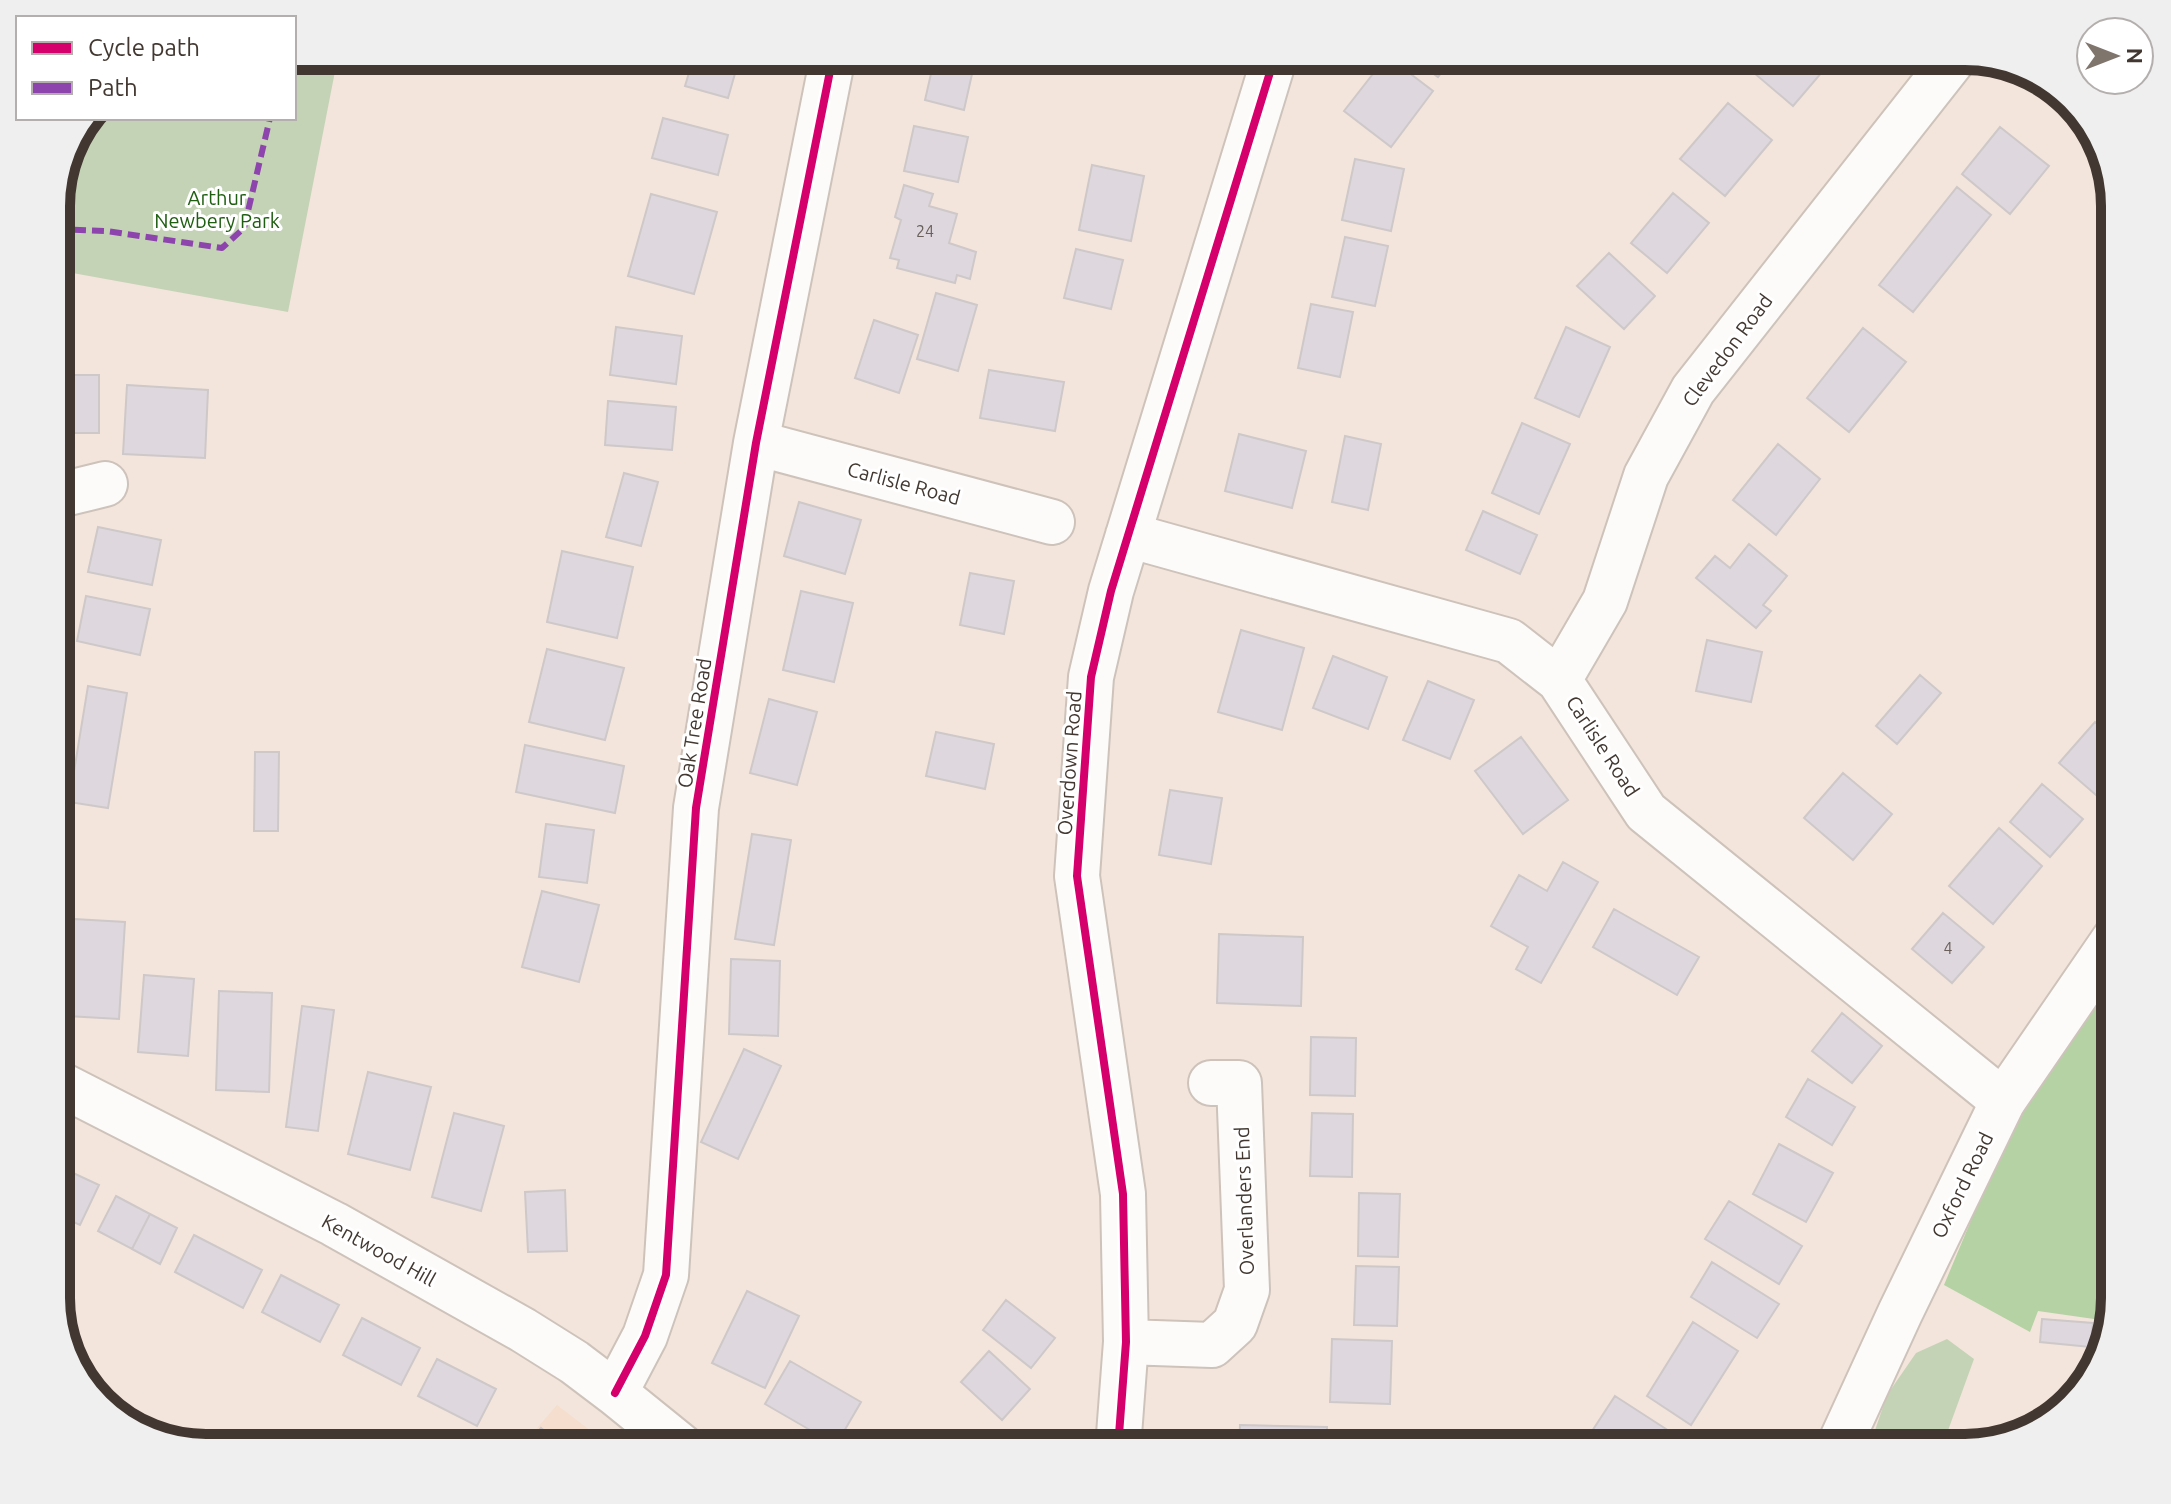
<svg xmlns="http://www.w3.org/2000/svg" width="2171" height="1504" font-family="Ubuntu,sans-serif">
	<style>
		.built { fill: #f5decd }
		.green { fill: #c4d3b6 }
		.forest { fill: #b4d2a3 }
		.building { fill: #ded7dd; stroke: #cec8c9; stroke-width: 2 }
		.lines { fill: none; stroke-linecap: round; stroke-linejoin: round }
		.minor-casing { stroke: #cdc3bb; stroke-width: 48 }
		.major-casing { stroke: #cdc3bb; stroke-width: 48 }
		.minor { stroke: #fdfbfa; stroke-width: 44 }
		.major { stroke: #fdfbfa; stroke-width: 44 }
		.quiet { stroke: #8e44ad; stroke-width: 6; stroke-dasharray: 12 6; stroke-linecap: butt }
		.cycleway-casing { stroke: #fff; stroke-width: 13 }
		.cycleway { stroke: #d6006c; stroke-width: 8 }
		.labels { text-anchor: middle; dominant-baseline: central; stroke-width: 6; stroke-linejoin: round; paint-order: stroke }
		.number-label { font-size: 16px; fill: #69605c }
		.park-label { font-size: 20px; fill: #1f5e11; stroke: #fff }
		.street-label { font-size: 20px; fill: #423831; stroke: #fff }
		.rim { fill: none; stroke: #423831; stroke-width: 10 }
	</style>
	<rect width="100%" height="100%" fill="#f3e5dc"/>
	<path class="built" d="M 557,1405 L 613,1448 L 520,1448 Z"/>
	<path class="green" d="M 294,56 L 338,56 L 288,312 L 56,270 L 56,197 L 92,118 L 294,118 Z
		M 1947,1339 L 1974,1359 L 1946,1436 L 1914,1448 L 1869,1448 L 1887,1395 L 1916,1353 Z"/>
	<path class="forest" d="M 2115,974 L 2115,1298 L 2108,1321 L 2038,1311 L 2030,1332 L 1944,1285 L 2029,1082 Z"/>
	<path class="building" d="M 694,56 L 740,56 L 728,98 L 685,86 Z
		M 935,56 L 976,56 L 964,110 L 925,100 Z
		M 1387,56 L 1433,91 L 1391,147 L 1344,111 Z
		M 1409,56 L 1454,56 L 1438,77 Z
		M 1757,56 L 1819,56 L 1829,64 L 1793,106 L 1747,67 Z
		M 1728,103 L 1772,140 L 1725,196 L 1680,159 Z
		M 663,118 L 728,135 L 718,175 L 652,158 Z
		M 914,126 L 968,137 L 958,182 L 904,171 Z
		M 2000,127 L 2049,166 L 2010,214 L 1962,174 Z
		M 1355,159 L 1404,169 L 1391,231 L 1342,220 Z
		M 1092,165 L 1144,176 L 1131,241 L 1079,230 Z
		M 904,185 L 933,194 L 929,206 L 957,214 L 949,243 L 976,252 L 970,279 L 957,275 L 955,283 L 897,268 L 899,260 L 890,258 L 901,220 L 895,217 Z
		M 1957,187 L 1991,215 L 1913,312 L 1879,285 Z
		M 1673,193 L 1709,223 L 1667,273 L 1631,243 Z
		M 651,194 L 717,212 L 694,294 L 628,276 Z
		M 1345,237 L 1388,246 L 1375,306 L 1332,297 Z
		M 1076,249 L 1123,260 L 1111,309 L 1064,298 Z
		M 1609,253 L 1655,296 L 1624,329 L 1577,286 Z
		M 936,293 L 977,305 L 958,371 L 917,359 Z
		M 1311,304 L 1353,312 L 1340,377 L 1298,368 Z
		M 874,320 L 918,335 L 899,393 L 855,378 Z
		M 616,327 L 682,336 L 676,384 L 610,375 Z
		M 1566,327 L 1610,347 L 1579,417 L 1535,398 Z
		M 1863,328 L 1906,362 L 1849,432 L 1807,398 Z
		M 989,370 L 1064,382 L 1055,431 L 980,418 Z
		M 56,375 L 99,375 L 99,433 L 56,433 Z
		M 127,385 L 208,390 L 205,458 L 123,454 Z
		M 608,401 L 676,407 L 672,450 L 605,445 Z
		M 1522,423 L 1570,444 L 1539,514 L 1492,493 Z
		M 1239,434 L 1306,451 L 1292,508 L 1225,491 Z
		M 1345,436 L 1381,444 L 1368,510 L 1332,502 Z
		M 1778,444 L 1820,479 L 1776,535 L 1733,500 Z
		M 624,473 L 658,482 L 641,546 L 606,537 Z
		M 799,502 L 861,520 L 845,574 L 784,556 Z
		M 1483,511 L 1537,535 L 1520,574 L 1466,550 Z
		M 98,527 L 161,540 L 152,585 L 88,572 Z
		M 1749,544 L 1787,576 L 1763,605 L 1771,611 L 1756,628 L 1696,578 L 1715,556 L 1730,568 Z
		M 562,551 L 633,567 L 617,638 L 547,622 Z
		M 970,573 L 1014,581 L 1004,634 L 960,625 Z
		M 801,591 L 853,603 L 834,682 L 783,670 Z
		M 86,596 L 150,609 L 140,655 L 77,641 Z
		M 1241,630 L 1304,648 L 1282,730 L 1218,712 Z
		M 1707,640 L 1762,652 L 1751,702 L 1696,691 Z
		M 547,649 L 624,668 L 605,740 L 529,722 Z
		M 1333,656 L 1387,677 L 1368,729 L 1313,708 Z
		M 1920,675 L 1941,693 L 1897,744 L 1876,726 Z
		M 1428,681 L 1474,700 L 1450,759 L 1403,740 Z
		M 88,686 L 127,693 L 108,808 L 69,802 Z
		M 2115,695 L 2115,715 L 2105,707 Z
		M 769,699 L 817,712 L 797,785 L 750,773 Z
		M 2095,722 L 2115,740 L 2115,787 L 2103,801 L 2059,763 Z
		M 936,732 L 994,744 L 985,789 L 926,776 Z
		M 1521,737 L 1568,800 L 1523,834 L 1475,771 Z
		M 525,745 L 624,766 L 615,813 L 516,792 Z
		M 255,752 L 279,752 L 278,831 L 254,831 Z
		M 1843,773 L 1892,814 L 1853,860 L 1804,818 Z
		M 2042,784 L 2083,819 L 2050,857 L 2010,822 Z
		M 1170,790 L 1222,798 L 1211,864 L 1159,855 Z
		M 546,824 L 594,830 L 587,883 L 539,877 Z
		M 1999,828 L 2042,866 L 1993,924 L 1949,886 Z
		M 752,834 L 791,840 L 774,945 L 735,939 Z
		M 1563,862 L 1598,882 L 1541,983 L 1516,969 L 1528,947 L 1491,926 L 1519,875 L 1547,891 Z
		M 542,891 L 599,905 L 579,982 L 522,967 Z
		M 1614,909 L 1699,957 L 1677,995 L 1593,947 Z
		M 1943,913 L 1984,947 L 1952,983 L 1912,949 Z
		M 74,919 L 125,922 L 119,1019 L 67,1016 Z
		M 1219,934 L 1303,937 L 1301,1006 L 1217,1003 Z
		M 731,959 L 780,961 L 778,1036 L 729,1034 Z
		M 144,975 L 194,979 L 188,1056 L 138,1052 Z
		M 219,991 L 272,993 L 269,1092 L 216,1090 Z
		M 302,1006 L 334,1010 L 318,1131 L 286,1127 Z
		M 1842,1013 L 1882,1046 L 1852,1083 L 1812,1051 Z
		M 1311,1037 L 1356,1038 L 1355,1096 L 1310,1095 Z
		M 744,1049 L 781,1066 L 738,1159 L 701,1142 Z
		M 368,1072 L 431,1087 L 410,1170 L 348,1154 Z
		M 1808,1079 L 1855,1107 L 1832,1145 L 1786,1117 Z
		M 454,1113 L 504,1126 L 481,1211 L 432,1197 Z
		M 1312,1113 L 1353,1114 L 1352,1177 L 1310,1176 Z
		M 1779,1144 L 1833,1173 L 1806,1222 L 1753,1194 Z
		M 56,1165 L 99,1185 L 80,1225 L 56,1214 Z
		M 565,1190 L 567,1251 L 528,1252 L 525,1192 Z
		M 1359,1193 L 1400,1194 L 1398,1257 L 1358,1256 Z
		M 116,1196 L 150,1214 L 132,1249 L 98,1231 Z
		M 1729,1201 L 1802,1246 L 1779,1284 L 1705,1239 Z
		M 150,1214 L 177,1228 L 160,1264 L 132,1249 Z
		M 194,1235 L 262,1270 L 243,1308 L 175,1272 Z
		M 1712,1262 L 1779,1304 L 1757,1338 L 1691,1297 Z
		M 1356,1266 L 1399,1267 L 1397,1326 L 1354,1325 Z
		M 281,1275 L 339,1305 L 320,1342 L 262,1312 Z
		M 747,1291 L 799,1316 L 765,1388 L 712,1363 Z
		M 1006,1300 L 1055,1338 L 1031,1368 L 983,1330 Z
		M 362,1318 L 420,1348 L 401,1385 L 343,1355 Z
		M 2042,1319 L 2093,1323 L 2090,1347 L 2040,1342 Z
		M 1693,1322 L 1738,1351 L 1691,1425 L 1647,1396 Z
		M 2103,1338 L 2089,1382 L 2084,1387 L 2071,1377 Z
		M 1332,1339 L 1392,1341 L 1390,1404 L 1330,1402 Z
		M 989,1351 L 1030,1389 L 1002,1420 L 961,1382 Z
		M 437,1359 L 496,1389 L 477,1426 L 418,1396 Z
		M 790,1361 L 861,1402 L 836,1445 L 765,1404 Z
		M 1615,1396 L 1683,1440 L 1678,1448 L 1581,1448 Z
		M 1240,1425 L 1327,1427 L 1327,1448 L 1239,1448 Z
		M 541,1428 L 566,1448 L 525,1448 Z"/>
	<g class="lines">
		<g class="minor-casing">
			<path id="minor" d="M 756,443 L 1052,522
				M 56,496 L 105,484
				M 1128,535 L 1509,641 L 1559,680 L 1646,812 L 2003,1101
				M 1559,680 L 1605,601 L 1646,476 L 1693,390 L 1956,56
				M 56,1082 L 334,1224 L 523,1330 L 574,1362 L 615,1393 L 683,1448
				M 1126,1342 L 1212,1345 L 1235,1324 L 1247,1290 L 1239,1083 L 1211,1083
				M 615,1393 L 645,1336 L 666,1275 L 696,808 L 756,443 L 833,56
				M 1118,1448 L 1126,1342 L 1123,1194 L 1077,876 L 1091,677 L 1111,591 L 1275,56"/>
		</g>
		<g class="major-casing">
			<path id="major" d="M 1838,1448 L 1900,1313 L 2003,1101 L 2115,938"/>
		</g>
		<use href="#minor" class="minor"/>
		<use href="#major" class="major"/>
		<path class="quiet" d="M 56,229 L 106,231 L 222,248 L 244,228 L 270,118"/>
		<g class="cycleway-casing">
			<path id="cycleway" d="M 615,1393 L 645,1336 L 666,1275 L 696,808 L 756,443 L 833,56
				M 1118,1448 L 1126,1342 L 1123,1194 L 1077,876 L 1091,677 L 1111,591 L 1275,56"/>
		</g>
		<use href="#cycleway" class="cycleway"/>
	</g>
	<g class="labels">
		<g class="number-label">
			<text x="925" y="231">24</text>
			<text x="1948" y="948">4</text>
		</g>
		<g class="park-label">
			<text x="217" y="197">Arthur<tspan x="217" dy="23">Newbery Park</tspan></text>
		</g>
		<g class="street-label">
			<text transform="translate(1727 350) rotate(-53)">Clevedon Road</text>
			<text transform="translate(904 483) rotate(15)">Carlisle Road</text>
			<text transform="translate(694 723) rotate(-81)">Oak Tree Road</text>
			<text transform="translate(1603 746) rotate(57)">Carlisle Road</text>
			<text transform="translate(1069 763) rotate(-86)">Overdown Road</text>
			<text transform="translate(1962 1185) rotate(-64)">Oxford Road</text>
			<text transform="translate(1244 1201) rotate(-92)">Overlanders End</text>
			<text transform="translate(379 1250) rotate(29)">Kentwood Hill</text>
		</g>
	</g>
	<path d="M0 0H2171V1504H0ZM206 70H1965A136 136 0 0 1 2101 206V1298A136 136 0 0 1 1965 1434H206A136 136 0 0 1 70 1298V206A136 136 0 0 1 206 70Z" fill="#f0efef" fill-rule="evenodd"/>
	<path class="rim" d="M206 70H1965A136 136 0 0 1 2101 206V1298A136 136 0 0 1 1965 1434H206A136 136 0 0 1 70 1298V206A136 136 0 0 1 206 70Z"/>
	<rect x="16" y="16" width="280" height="104" fill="#ffffff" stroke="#b3afad" stroke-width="2"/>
	<rect x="32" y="42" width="40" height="12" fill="#d6006c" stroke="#b3afad" stroke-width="2"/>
	<text x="88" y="56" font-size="24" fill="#423831">Cycle path</text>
	<rect x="32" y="82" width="40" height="12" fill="#8e44ad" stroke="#b3afad" stroke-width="2"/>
	<text x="88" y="96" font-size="24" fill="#423831">Path</text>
	<g transform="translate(2115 56) rotate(90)"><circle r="38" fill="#ffffff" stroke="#b3afad" stroke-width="2"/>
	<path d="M0-6L14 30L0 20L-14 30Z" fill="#80756d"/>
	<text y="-12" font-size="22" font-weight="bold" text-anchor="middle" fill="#423831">N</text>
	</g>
</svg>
